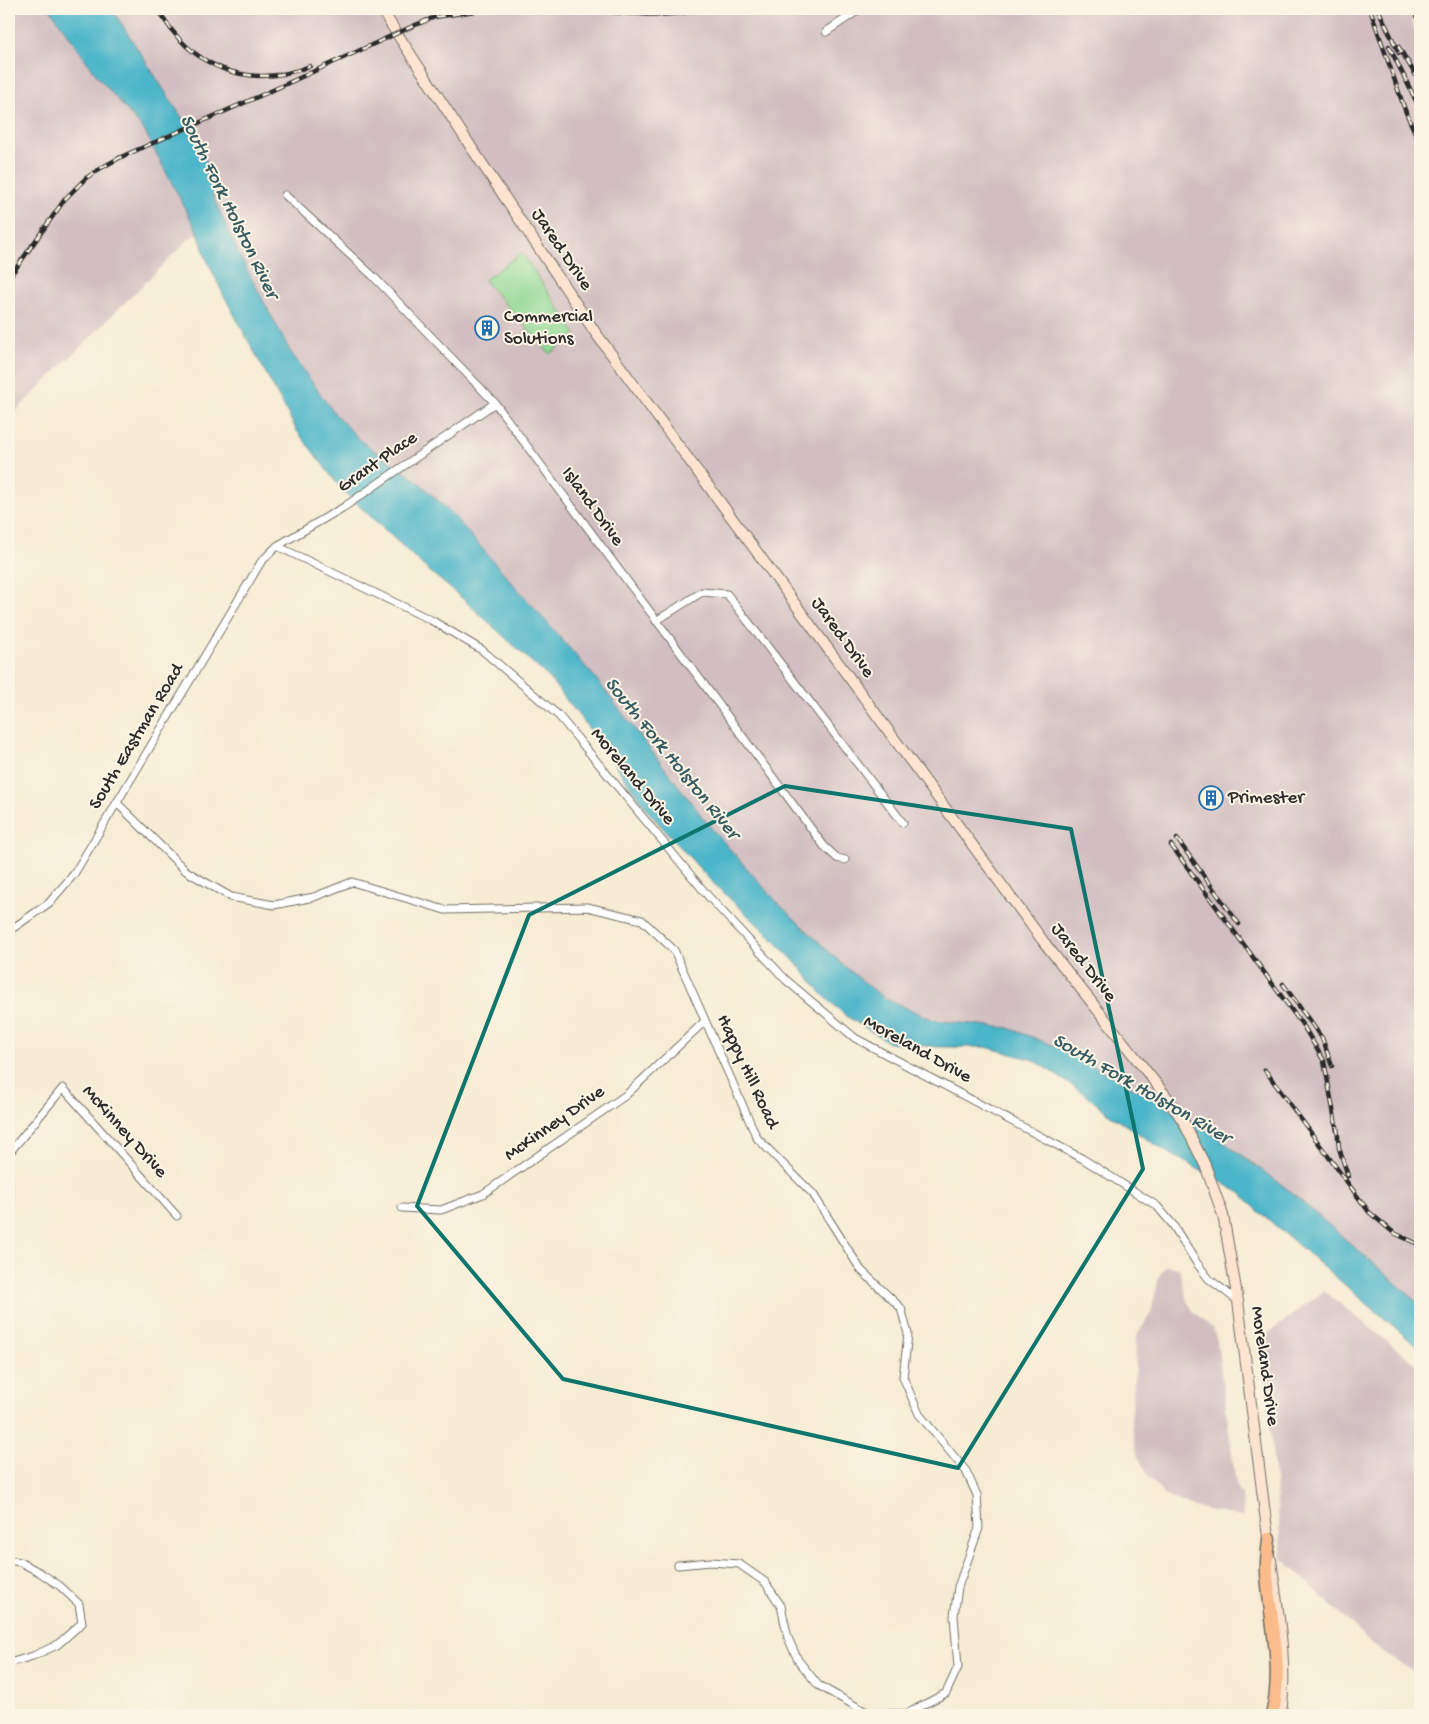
<svg xmlns="http://www.w3.org/2000/svg" width="1429" height="1724" font-family="'Gochi Hand',sans-serif">
	<style>
		.industrial { fill: #d2bec1 }
		.green { fill: #8ed893; stroke: #5c825f }
		.water { fill: #4bb5c9; stroke: #3b707a }
		.lines { fill: none; stroke-linecap: round; stroke-linejoin: round }
		.street-casing { stroke: #726e66; stroke-width: 9 }
		.secondary-casing { stroke: #726e66; stroke-width: 12 }
		.highway-casing { stroke: #726e66; stroke-width: 15 }
		.street { stroke: #fff; stroke-width: 7 }
		.secondary { stroke: #fde4d0; stroke-width: 10 }
		.highway { stroke: #f9bc8a; stroke-width: 12 }
		.rail-casing { stroke: #2b2b2b; stroke-width: 4.5 }
		.rail { stroke: #fcf5e5; stroke-width: 2.5; stroke-dasharray: 8; stroke-linecap: butt }
		.marked { fill: none; stroke: #0f766e; stroke-width: 4; stroke-linejoin: round }
		.labels { text-anchor: middle; dominant-baseline: central; stroke-width: 4; stroke-linejoin: round; paint-order: stroke }
		.street-label { font-size: 19px; fill: #2b2b2b; stroke: #fcf5e5 }
		.poi-label { font-size: 19px; fill: #2b2b2b; stroke: #fcf5e5; text-anchor: start }
		.water-label { font-size: 20px; font-style: italic; fill: #365b62; stroke: #fcf5e5 }
	</style>
	<rect width="100%" height="100%" fill="#fcf5e5"/>
	<filter id="ink" filterUnits="userSpaceOnUse"><feTurbulence type="fractalNoise" baseFrequency=".02" numOctaves="2"/><feDisplacementMap in="SourceGraphic" scale="10" xChannelSelector="R" yChannelSelector="G"/><feConvolveMatrix kernelMatrix="1 2 1 2 8 2 1 2 1" color-interpolation-filters="sRGB"/></filter>
	<filter id="wash" filterUnits="userSpaceOnUse"><feTurbulence type="fractalNoise" baseFrequency=".0096" numOctaves="4" result="noise"/><feDisplacementMap in="SourceGraphic" scale="20" xChannelSelector="R" yChannelSelector="G"/><feGaussianBlur stdDeviation="1.12" result="paint"/><feColorMatrix in="noise" values="0 0 0 0 0 0 0 0 0 0 0 0 0 0 0 0 0 1.4 0 .05"/><feComposite in="paint" operator="in"/></filter>
	<g filter="url(#wash)">
		<rect width="100%" height="100%" fill="#f6ebd3"/>
		<path class="industrial" d="M 9,9 L 50,9 L 97,76 L 144,130 L 198,233 L 189,239 L 9,418 Z
			M 110,9 L 1409,9 L 1420,49 L 1420,1305 L 979,1024 L 934,1020 L 884,998 L 843,965 L 778,903 L 711,828 L 593,675 L 451,513 L 420,483 L 361,441 L 334,413 L 290,351 L 240,257 L 214,199 L 206,160 Z
			M 1168,1266 L 1179,1268 L 1187,1301 L 1194,1312 L 1213,1329 L 1217,1341 L 1236,1483 L 1239,1492 L 1242,1494 L 1243,1511 L 1242,1517 L 1193,1507 L 1164,1495 L 1147,1475 L 1137,1454 L 1131,1420 L 1135,1372 L 1136,1337 L 1151,1313 L 1159,1276 L 1164,1268 Z
			M 1324,1291 L 1420,1367 L 1420,1675 L 1378,1650 L 1282,1558 L 1262,1338 Z"/>
		<path class="green" d="M 522,253 L 576,334 L 550,354 L 484,280 Z"/>
		<path class="water" d="M 50,9 L 112,9 L 202,149 L 206,160 L 214,199 L 240,257 L 290,351 L 334,413 L 361,441 L 420,483 L 451,513 L 593,675 L 711,828 L 778,903 L 843,965 L 884,998 L 934,1020 L 1009,1028 L 1060,1048 L 1145,1094 L 1207,1130 L 1286,1188 L 1420,1304 L 1420,1349 L 1256,1209 L 1241,1193 L 1167,1152 L 1130,1128 L 1109,1114 L 1086,1095 L 1034,1060 L 986,1047 L 940,1047 L 890,1043 L 846,1016 L 823,995 L 798,965 L 770,936 L 712,882 L 651,815 L 584,722 L 548,677 L 463,599 L 428,570 L 342,490 L 297,431 L 223,294 L 206,258 L 198,233 L 144,130 L 97,76 Z"/>
	</g>
	<g filter="url(#ink)">
		<g class="lines">
			<g class="street-casing">
				<path id="street" d="M 826,32 L 860,9
					M 285,195 L 373,276 L 495,403 L 824,846 L 837,858 L 845,860
					M 277,546 L 431,620 L 482,650 L 559,716 L 708,896 L 786,980 L 855,1038 L 1083,1159 L 1157,1206 L 1173,1225 L 1196,1262 L 1209,1279 L 1238,1301
					M 656,621 L 702,592 L 727,594 L 903,823
					M 117,803 L 186,871 L 231,897 L 274,905 L 314,897 L 352,882 L 445,910 L 587,907 L 642,920 L 674,950 L 757,1138 L 813,1194 L 861,1270 L 901,1308 L 908,1334 L 903,1377 L 919,1414 L 966,1471 L 977,1495 L 979,1528 L 958,1587 L 954,1616 L 958,1667 L 946,1693 L 906,1714 L 868,1713 L 818,1685 L 798,1660 L 788,1638 L 781,1606 L 765,1582 L 739,1564 L 711,1562 L 678,1565
					M 9,931 L 49,903 L 74,874 L 261,562 L 277,546 L 344,507 L 495,403
					M 9,1153 L 63,1088 L 177,1216
					M 402,1208 L 441,1210 L 483,1194 L 626,1095 L 705,1021
					M 9,1560 L 20,1562 L 39,1572 L 60,1586 L 79,1604 L 82,1623 L 57,1645 L 33,1656 L 9,1663"/>
			</g>
			<g class="secondary-casing">
				<path id="secondary" d="M 381,9 L 471,147 L 595,332 L 1043,941 L 1170,1101 L 1183,1121 L 1205,1165 L 1223,1215 L 1238,1301 L 1269,1545
					M 1271,1560 C 1278,1612 1288,1663 1281,1715"/>
			</g>
			<g class="highway-casing">
				<path id="highway" d="M 1269,1539 C 1268,1550 1266,1563 1267,1574 C 1270,1621 1284,1668 1272,1715"/>
			</g>
			<use href="#street" class="street"/>
			<use href="#secondary" class="secondary"/>
			<use href="#highway" class="highway"/>
			<g class="rail-casing">
				<path id="rail" d="M 158,9 C 190,67 247,91 310,66
					M 553,9 C 569,9 585,9 600,11 C 635,14 667,18 701,9
					M 1370,9 L 1405,110 L 1420,144
					M 1378,9 L 1399,53
					M 1413,9 L 1420,23
					M 1389,46 L 1420,109
					M 1398,46 L 1420,82
					M 9,278 L 65,199 L 86,178 L 101,168 L 121,157 L 262,95 L 413,26 L 435,17 L 489,9
					M 1177,839 L 1239,924
					M 1171,845 L 1304,1027 L 1324,1061 L 1337,1131
					M 1283,984 L 1322,1038 L 1332,1066
					M 1265,1070 L 1369,1212 L 1394,1233 L 1420,1245
					M 1337,1126 L 1339,1148 L 1348,1176"/>
			</g>
			<use href="#rail" class="rail"/>
		</g>
	</g>
	<path class="marked" d="M 785,786 L 1071,829 L 1143,1169 L 958,1468 L 563,1379 L 417,1206 L 529,915 Z"/>
	<defs>
		<g id="building-ring" transform="scale(1.25)"><circle r="9.5" fill="#fcf5e5" stroke="#1f6fb2" stroke-width="1.5"/><path d="M-4-6H4V6H1V3H-1V6H-4ZM-2.5-4.3h1.7v1.8h-1.7ZM.8-4.3h1.7v1.8H.8ZM-2.5-1h1.7V.8h-1.7ZM.8-1h1.7V.8H.8Z" fill="#1f6fb2"/></g>
	</defs>
	<g fill-rule="evenodd">
		<use href="#building-ring" x="487" y="328"/>
		<use href="#building-ring" x="1211" y="798"/>
	</g>
	<g class="labels">
		<g class="street-label">
			<text transform="translate(561 250) rotate(56)">Jared Drive</text>
			<text transform="translate(378 463) rotate(-35)">Grant Place</text>
			<text transform="translate(592 507) rotate(54)">Island Drive</text>
			<text transform="translate(842 638) rotate(54)">Jared Drive</text>
			<text transform="translate(137 737) rotate(-59)">South Eastman Road</text>
			<text transform="translate(632 777) rotate(50)">Moreland Drive</text>
			<text transform="translate(1083 963) rotate(52)">Jared Drive</text>
			<text transform="translate(917 1050) rotate(29)">Moreland Drive</text>
			<text transform="translate(747 1072) rotate(65)">Happy Hill Road</text>
			<text transform="translate(555 1124) rotate(-35)">McKinney Drive</text>
			<text transform="translate(124 1132) rotate(48)">McKinney Drive</text>
			<text transform="translate(1264 1366) rotate(82)">Moreland Drive</text>
		</g>
		<g class="poi-label">
			<text x="504" y="317">Commercial<tspan x="504" dy="22">Solutions</tspan></text>
			<text x="1228" y="798">Primester</text>
		</g>
		<g class="water-label">
			<text transform="translate(228 207) rotate(64)">South Fork Holston River</text>
			<text transform="translate(671 759) rotate(51)">South Fork Holston River</text>
			<text transform="translate(1141 1090) rotate(30)">South Fork Holston River</text>
		</g>
	</g>
	<rect width="1429" height="1724" fill="none" stroke="#fcf5e5" stroke-width="30"/>
</svg>
